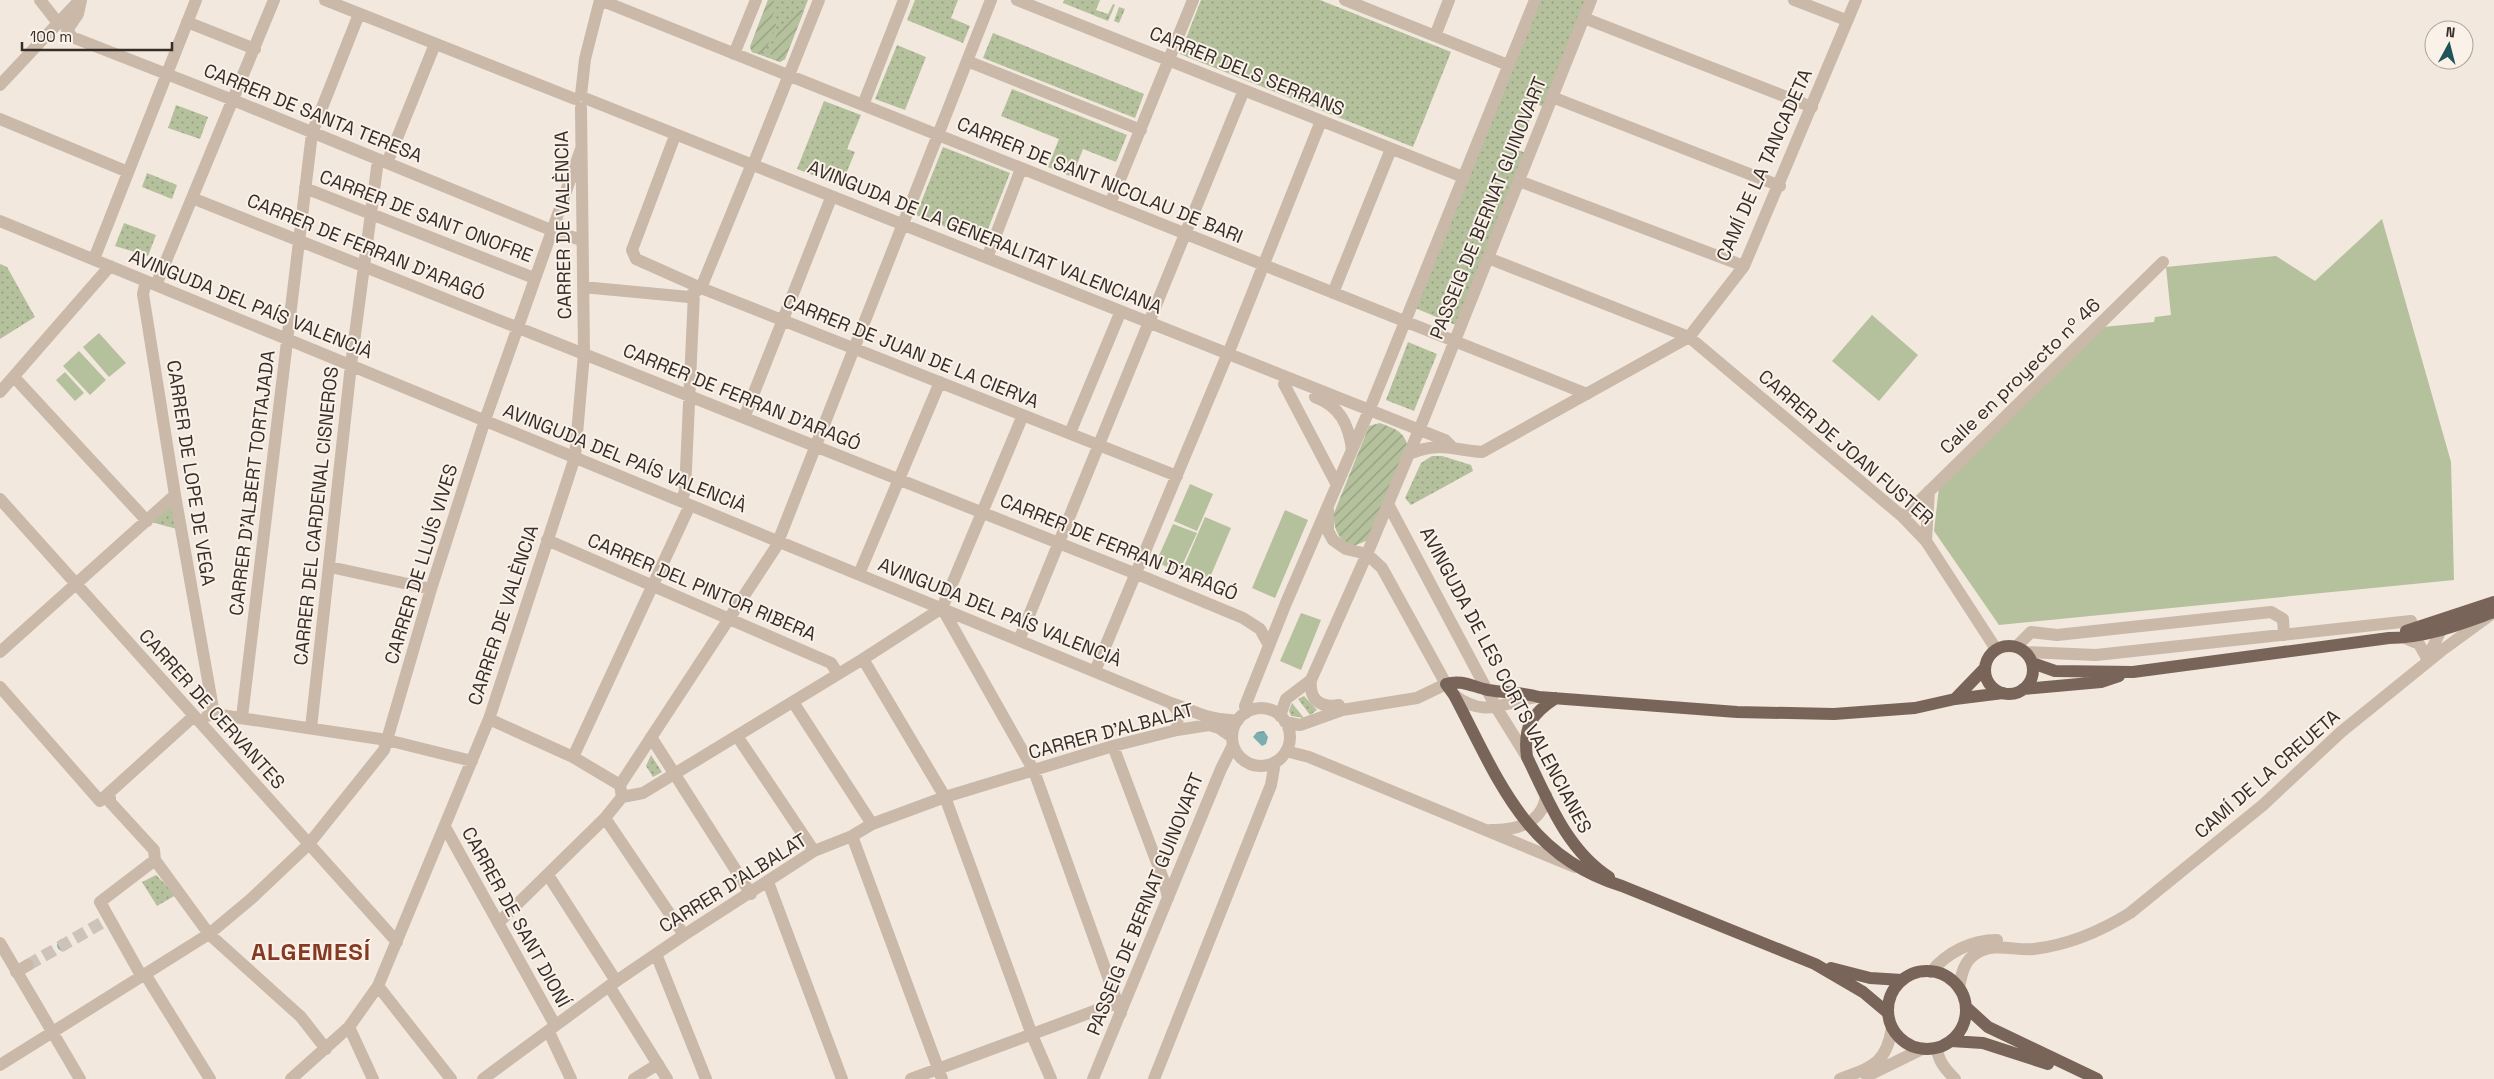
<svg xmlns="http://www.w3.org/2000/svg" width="2494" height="1079" font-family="'Space Grotesk',sans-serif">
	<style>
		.grass { fill: url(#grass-dots) }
		.garden { fill: url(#garden-furrows) }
		.pitch { fill: #b5c19d }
		.water { fill: url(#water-ripples) }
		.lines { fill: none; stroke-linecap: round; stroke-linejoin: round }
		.minor-tunnel { stroke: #cdc3b9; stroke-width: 12; stroke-dasharray: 12 6; stroke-linecap: butt }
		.minor { stroke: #cab8a9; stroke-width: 12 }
		.major { stroke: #79645a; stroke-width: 12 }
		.labels { text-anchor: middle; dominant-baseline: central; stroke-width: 4; stroke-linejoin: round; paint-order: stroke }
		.street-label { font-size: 19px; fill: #372d29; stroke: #faf2e9 }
		.district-label { font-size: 24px; font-weight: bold; letter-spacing: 1px; fill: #853a23; stroke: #faf2e9 }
	</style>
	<defs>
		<pattern id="grass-dots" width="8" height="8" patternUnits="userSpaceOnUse" patternTransform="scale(1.25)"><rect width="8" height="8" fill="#b5c19d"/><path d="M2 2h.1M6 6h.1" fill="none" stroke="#949d80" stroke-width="1.8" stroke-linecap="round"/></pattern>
		<pattern id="garden-furrows" width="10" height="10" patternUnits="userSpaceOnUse" patternTransform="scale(1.25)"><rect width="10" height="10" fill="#b5c19d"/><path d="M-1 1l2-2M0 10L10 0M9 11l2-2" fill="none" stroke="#949d80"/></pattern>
		<pattern id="water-ripples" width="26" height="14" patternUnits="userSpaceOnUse" patternTransform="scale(1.25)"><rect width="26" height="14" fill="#7cadaf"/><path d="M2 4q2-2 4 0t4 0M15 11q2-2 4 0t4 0" fill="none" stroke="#668d8e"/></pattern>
	</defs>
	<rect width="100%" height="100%" fill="#f2e8dd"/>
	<path class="grass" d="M 768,0 L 808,0 L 785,59 L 780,62 L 752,52 L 750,47 Z
		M 915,0 L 958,0 L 951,18 L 970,26 L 963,43 L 907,20 Z
		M 1064,0 L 1100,0 L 1096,10 L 1108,14 L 1113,4 L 1115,5 L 1108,21 L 1063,3 Z
		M 1201,0 L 1320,0 L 1451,52 L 1413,147 L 1180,54 Z
		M 1538,0 L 1586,0 L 1544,107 L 1536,104 L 1518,150 L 1526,153 L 1458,326 L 1415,308 Z
		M 1119,7 L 1125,9 L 1119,23 L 1114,21 Z
		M 993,33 L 1144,94 L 1135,118 L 983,58 Z
		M 897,45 L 926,57 L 905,110 L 875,99 Z
		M 1012,89 L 1127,135 L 1116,162 L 1083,149 L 1072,177 L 1048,167 L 1059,139 L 1001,116 Z
		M 824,101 L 861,115 L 847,149 L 855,152 L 841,186 L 797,169 Z
		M 176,105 L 208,117 L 200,139 L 168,128 Z
		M 943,147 L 1010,173 L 983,242 L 916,215 Z
		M 147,173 L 177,185 L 172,199 L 142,187 Z
		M 124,223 L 156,235 L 148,256 L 115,246 Z
		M 0,264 L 7,267 L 35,317 L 0,339 Z
		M 1408,342 L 1437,354 L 1414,411 L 1386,400 Z
		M 1432,456 L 1442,456 L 1471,465 L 1473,471 L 1411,505 L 1405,498 L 1421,463 Z
		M 175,495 L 181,530 L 147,521 Z
		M 1304,696 L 1317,710 L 1310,715 L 1298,699 Z
		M 1292,703 L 1304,718 L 1291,716 L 1289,711 Z
		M 651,755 L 662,772 L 653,777 L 646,766 Z
		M 156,875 L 176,895 L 157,906 L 142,882 Z"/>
	<path class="garden" d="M 768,0 L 776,2 L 772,18 L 776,25 L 766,50 L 759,54 L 752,52 L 750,47 Z
		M 799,9 L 804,11 L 785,59 L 780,62 L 772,59 L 770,52 L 780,26 L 788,24 L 794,11 Z
		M 1380,423 C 1392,428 1403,430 1407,444 L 1368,540 L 1354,546 C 1338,541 1333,528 1334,513 L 1369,426 Z"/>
	<path class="pitch" d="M 2382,219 L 2451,462 L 2454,580 L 1999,625 L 1934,531 L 1939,487 L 2103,327 L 2154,322 L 2155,317 L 2171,315 L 2166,267 L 2276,256 L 2315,281 Z
		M 1872,315 L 1918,355 L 1879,401 L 1832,361 Z
		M 99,333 L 126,363 L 109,377 L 83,347 Z
		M 79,351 L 106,380 L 90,395 L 63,366 Z
		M 65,372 L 84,393 L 75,401 L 56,380 Z
		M 1190,484 L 1213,494 L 1197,531 L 1174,521 Z
		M 1285,510 L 1308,520 L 1275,598 L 1252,588 Z
		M 1205,517 L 1231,528 L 1208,582 L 1182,571 Z
		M 1173,524 L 1197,533 L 1179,572 L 1156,562 Z
		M 1301,613 L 1321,620 L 1301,670 L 1280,661 Z"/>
	<path class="water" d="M 1264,731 L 1268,737 L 1266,744 L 1262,746 L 1253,737 L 1257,732 Z
		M57 945a6 6 0 1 1 12 0a6 6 0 1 1-12 0Z"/>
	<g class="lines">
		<path class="minor-tunnel" d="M 28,965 L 105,921"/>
		<path class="minor" d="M 40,0 L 58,23
			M 81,0 L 78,14 L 67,30 L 72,37 L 233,100 L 551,230 L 581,240
			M 325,0 L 575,99
			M 600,0 L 1587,394
			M 1017,0 L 1463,177
			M 1345,0 L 1508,65
			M 1794,0 L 1846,20
			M 1584,18 L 1812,107
			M 187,22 L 255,49
			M 1435,36 L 1449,0
			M 734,54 L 756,0
			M 967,61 L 1141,130
			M 0,85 L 75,5
			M 581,95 L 585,59 L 600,0
			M 1552,97 L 1780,186
			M 587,99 L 1445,440 L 1451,446
			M 863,105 L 904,0
			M 0,119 L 128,172
			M 673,141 L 632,250 L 636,259 L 701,288 L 1177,476
			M 387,163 L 435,44
			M 753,165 L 819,0
			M 1519,181 L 1744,266
			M 305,188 L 534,278
			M 192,198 L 1149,579 L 1243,618 L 1260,629 L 1269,645
			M 1110,204 L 1193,0
			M 0,221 L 1171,703 C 1193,711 1214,722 1238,720
			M 987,258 L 1021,169
			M 1488,258 L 1689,337 L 1903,517 L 1926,541 L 1996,649
			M 94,259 L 196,0
			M 146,281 L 143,294 L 175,495 L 214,714
			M 156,285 L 274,0
			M 583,287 L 689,297 L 699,289
			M 701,288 L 749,171
			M 1333,293 L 1391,149
			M 1228,354 L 1321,121
			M 14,377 L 147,521
			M 1284,384 L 1337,485
			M 0,392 L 110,266
			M 1315,397 C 1340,406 1349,425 1352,450
			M 744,418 L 829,203
			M 1070,433 L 1118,318
			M 1409,454 C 1440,441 1452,450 1482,452 L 1689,337 L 1744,266 L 1856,0
			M 0,499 L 397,942
			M 681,501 L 685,491 L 694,293
			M 1388,504 L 1496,707 L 1527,757
			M 1903,517 L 2163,262
			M 547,540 L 831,663 L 838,674
			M 1926,541 L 1929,491
			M 330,567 L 431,589
			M 859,574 L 940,382
			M 942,608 L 1034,771 L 1121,1013
			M 2405,638 L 2419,644 L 2427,658
			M 1019,640 L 1244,90
			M 2016,647 L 2031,632 L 2057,635 L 2271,612 L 2283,619 L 2284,635
			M 0,652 L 175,495
			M 2025,652 L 2096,655 L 2411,621
			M 863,659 L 945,797 L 1032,1035 L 1051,1079
			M 2426,661 L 2441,630
			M 1095,671 L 1225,360
			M 1311,680 C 1309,700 1320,708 1339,705
			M 0,687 L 100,801 L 194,716
			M 1454,695 C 1486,719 1502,702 1537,697
			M 793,702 L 872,824
			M 1171,703 L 1178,711 L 1177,730
			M1232 737a29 29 0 1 1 58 0a29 29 0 1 1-58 0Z
			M 1246,713 L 1245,706 L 1286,603 L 1371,406 L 1535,0
			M 207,716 L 214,714 L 387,740 L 472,761
			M 1280,716 L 1286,699 L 1311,680 L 1367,554 L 1424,418 L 1591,0
			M 242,717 L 312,133 L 359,14
			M 489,719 L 573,757 L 620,785
			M 1285,722 L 1300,725 L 1342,710 L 1417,698 L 1446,684 L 1382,568 L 1367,554 L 1346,549 L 1333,540 L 1328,531 L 1328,510
			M 311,728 L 351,365 L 378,160
			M 737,736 L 814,851
			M 651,737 L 751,894
			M 1113,746 L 1165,884 L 1168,898
			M 1286,751 L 1309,757 L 1575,867
			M 573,757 L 690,505
			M 110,797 L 110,802 L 154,850 L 155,860 L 209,934 L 301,1017 L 326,1049
			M 622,797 L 620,785 L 776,547 L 991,0
			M 622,797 L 643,793 L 863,659 L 942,608 L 1023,415
			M 605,818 L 684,935
			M 445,827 L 555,1025
			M 1490,830 C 1514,831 1543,824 1546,795
			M 852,836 L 942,1079
			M 548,875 L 616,981
			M 768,882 L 842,1079
			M 498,923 L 605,818 L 622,797
			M 0,943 L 80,1079
			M 656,954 L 706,1079
			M 16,972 L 28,965
			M 1931,972 C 1947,952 1972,940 1997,940
			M 145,974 L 210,1079
			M 142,977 L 100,902 L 155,860
			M 378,986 L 451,1079
			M 609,986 L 667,1079
			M 1959,989 C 1961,975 1964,960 1977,953 C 1994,942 2015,951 2034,949 C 2068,945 2101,931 2130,913 L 2263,805 L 2341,732 L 2441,651 L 2489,616
			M 349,1027 L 373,1079
			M 549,1032 L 571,1079
			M 1937,1048 C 1938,1061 1946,1070 1955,1079
			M 0,1065 L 209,934 L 251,899 L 308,845 L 384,750 L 431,589 L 485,420 L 581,149
			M 1867,1076 L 1922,1049
			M 291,1079 L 349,1027 L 378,986 L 489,719 L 575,457 L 584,354 L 581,108
			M 483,1079 L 609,986 L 684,935 L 814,851 L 852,836 L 872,824 L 945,797 L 1113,746 L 1177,730 L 1209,725 L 1219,728 L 1232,737
			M 634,1079 L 658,1064
			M 911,1079 L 1116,1003
			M 1093,1079 L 1221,769 L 1233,745
			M 1154,1079 L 1271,785 L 1275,762
			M 1840,1079 C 1871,1067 1886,1065 1892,1028"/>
		<path class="major" d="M 2406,631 L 2494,602
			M1985 670a24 24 0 1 1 48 0a24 24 0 1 1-48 0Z
			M 2032,663 L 2055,671 L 2133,672 L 2389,638 C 2426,638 2460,624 2494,612
			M 2023,689 L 2101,682 L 2119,676
			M 1556,698 C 1531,714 1523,727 1527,757 C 1548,800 1567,850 1609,877
			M 1955,699 L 1984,669
			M 1831,968 L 1870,978 L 1902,980
			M1888 1010a39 39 0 1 1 78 0a39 39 0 1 1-78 0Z
			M 1966,1007 L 1988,1027 L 2097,1079
			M 1888,1013 L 1863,992 L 1815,964 L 1622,886 C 1524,856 1498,778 1454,695 L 1446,684 C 1462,679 1473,687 1488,690 C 1506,693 1522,692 1539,697 L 1737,712 L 1834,714 L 1915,708 L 1955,699 L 2003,693
			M 1951,1041 L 1983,1043 L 2048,1064"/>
	</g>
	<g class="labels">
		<g class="street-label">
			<text transform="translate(1247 71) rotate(22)">CARRER DELS SERRANS</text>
			<text transform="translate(313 113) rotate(22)">CARRER DE SANTA TERESA</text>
			<text transform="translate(1764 165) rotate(-66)">CAMÍ DE LA TANCADETA</text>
			<text transform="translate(1100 180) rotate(22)">CARRER DE SANT NICOLAU DE BARI</text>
			<text transform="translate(1488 208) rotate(-68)">PASSEIG DE BERNAT GUINOVART</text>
			<text transform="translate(426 216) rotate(21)">CARRER DE SANT ONOFRE</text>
			<text transform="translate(563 225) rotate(-91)">CARRER DE VALÈNCIA</text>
			<text transform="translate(985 237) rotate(22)">AVINGUDA DE LA GENERALITAT VALENCIANA</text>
			<text transform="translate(366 247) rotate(22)">CARRER DE FERRAN D'ARAGÓ</text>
			<text transform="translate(251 304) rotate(22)">AVINGUDA DEL PAÍS VALENCIÀ</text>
			<text transform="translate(911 351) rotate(22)">CARRER DE JUAN DE LA CIERVA</text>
			<text transform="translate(2020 376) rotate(-44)">Calle en proyecto nº 46</text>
			<text transform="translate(742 397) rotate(22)">CARRER DE FERRAN D'ARAGÓ</text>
			<text transform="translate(1846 447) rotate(41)">CARRER DE JOAN FUSTER</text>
			<text transform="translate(625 458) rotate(22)">AVINGUDA DEL PAÍS VALENCIÀ</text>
			<text transform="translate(191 473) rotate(81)">CARRER DE LOPE DE VEGA</text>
			<text transform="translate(252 483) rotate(-83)">CARRER D'ALBERT TORTAJADA</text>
			<text transform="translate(316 516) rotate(-84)">CARRER DEL CARDENAL CISNEROS</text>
			<text transform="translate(1119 547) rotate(22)">CARRER DE FERRAN D'ARAGÓ</text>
			<text transform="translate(421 564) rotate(-73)">CARRER DE LLUÍS VIVES</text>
			<text transform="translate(702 587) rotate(23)">CARRER DEL PINTOR RIBERA</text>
			<text transform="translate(1000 612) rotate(22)">AVINGUDA DEL PAÍS VALENCIÀ</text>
			<text transform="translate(503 615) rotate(-72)">CARRER DE VALÈNCIA</text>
			<text transform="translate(1506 680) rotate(62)">AVINGUDA DE LES CORTS VALENCIANES</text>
			<text transform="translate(212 709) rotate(48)">CARRER DE CERVANTES</text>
			<text transform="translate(1111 731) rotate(-15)">CARRER D'ALBALAT</text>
			<text transform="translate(2267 774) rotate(-41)">CAMÍ DE LA CREUETA</text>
			<text transform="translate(733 883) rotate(-32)">CARRER D'ALBALAT</text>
			<text transform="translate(1145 904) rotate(-68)">PASSEIG DE BERNAT GUINOVART</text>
			<text transform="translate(516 917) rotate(61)">CARRER DE SANT DIONÍ</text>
		</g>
		<g class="district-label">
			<text x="311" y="951">ALGEMESÍ</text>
		</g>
	</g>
	<g transform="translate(2449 45) rotate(7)"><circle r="24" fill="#faf2e9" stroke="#aca39c"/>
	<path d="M0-4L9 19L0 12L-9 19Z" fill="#1f5558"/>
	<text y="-8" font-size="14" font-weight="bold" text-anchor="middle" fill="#372d29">N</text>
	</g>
	<path d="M22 42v8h150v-8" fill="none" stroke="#372d29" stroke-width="2.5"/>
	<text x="30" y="42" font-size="15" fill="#372d29" stroke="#faf2e9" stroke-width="4" paint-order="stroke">100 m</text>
</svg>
